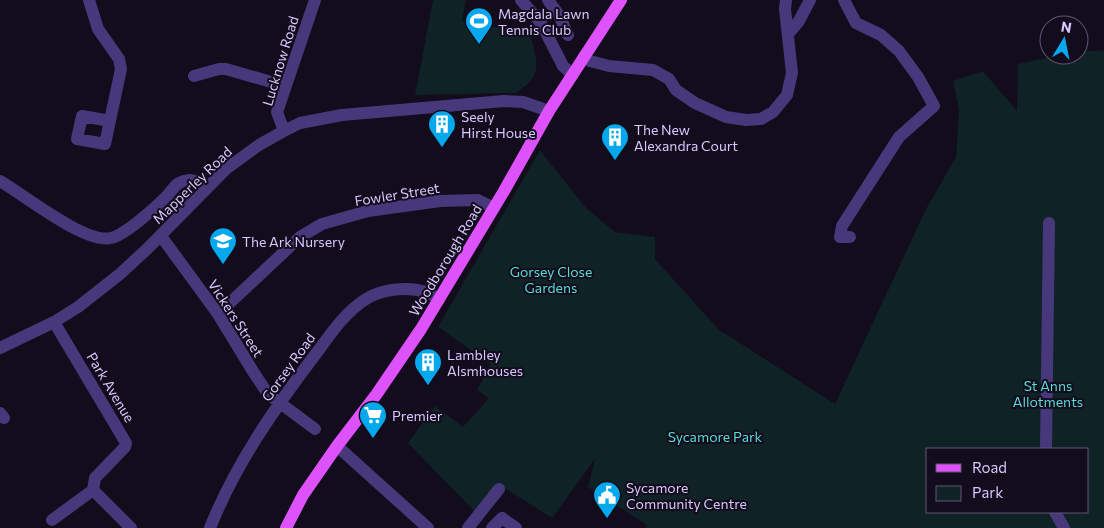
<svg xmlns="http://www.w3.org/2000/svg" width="1104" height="528" font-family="Commissioner,sans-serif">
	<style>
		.green { fill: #0f2226; fill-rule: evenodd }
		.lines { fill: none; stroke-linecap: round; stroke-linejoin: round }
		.minor { stroke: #47387b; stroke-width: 12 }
		.major { stroke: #dd52fb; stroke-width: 12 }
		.labels { text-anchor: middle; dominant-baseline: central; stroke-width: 4; stroke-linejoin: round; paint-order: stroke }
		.poi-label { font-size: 14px; fill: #d9c8fe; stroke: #120c1c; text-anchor: start }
		.street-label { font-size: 14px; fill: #d9c8fe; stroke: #120c1c }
		.park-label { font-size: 14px; fill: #57dbd4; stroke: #120c1c }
	</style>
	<rect width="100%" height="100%" fill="#120c1c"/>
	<path class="green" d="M 433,0 L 466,0 L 462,21 L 530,33 C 537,62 545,76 515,93 L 415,95 Z
		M 1104,50 L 1104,528 L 645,528 L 647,525 L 588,487 L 595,459 L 552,518 L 497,483 L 474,511 L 408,443 L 435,406 L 463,427 L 489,398 L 477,390 L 491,364 L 438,327 L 540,150 L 585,207 L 615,232 L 655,237 L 655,259 L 718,329 L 835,404 L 926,209 L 956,157 L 959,110 L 953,81 L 983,71 L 1017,111 L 1018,64 L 1059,55 L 1079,55 L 1079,52 ZM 928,449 L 1088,449 L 1088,512 L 928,512 Z"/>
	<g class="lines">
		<path class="minor" d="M 89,0 L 98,29 L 119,59 L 121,69 L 105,144 L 77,139 L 82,116 L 110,121
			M 521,0 L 541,23 L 563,66 L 572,74
			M 548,0 L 559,15 L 568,35
			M 844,0 L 856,23 L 881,35 L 899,51 L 918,77 L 934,106 L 899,137 L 842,226 L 840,237 L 850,237
			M 788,34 L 799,21 L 810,0
			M 584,56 L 590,61 L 609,66 L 653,70 L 669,79 L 676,90 L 695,103 L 726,117 L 746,120 L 761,119 L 773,112 L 787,95 L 792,73 L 785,9 L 786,0
			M 194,76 L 219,69 L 226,69 L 285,86
			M 284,131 L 277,112 L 315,0
			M 0,181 C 24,195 85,244 111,238 C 125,235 155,208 166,197 C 170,193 174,186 179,183 C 190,177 198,181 207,187
			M 161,236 L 218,314 L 254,373 L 268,394 L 315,429
			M 218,314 L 300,237 L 322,224 L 368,211 L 440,201 L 478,200 L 494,208
			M 54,322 L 126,443 L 125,447 L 95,478 L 93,490
			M 0,348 L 54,322 L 78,307 L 120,274 L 147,249 L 226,169 L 259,145 L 284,131 L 300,123 L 342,115 L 504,101 L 523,102 L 549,111
			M 0,413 L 4,418
			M 337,446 L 428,528
			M 1046,449 L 1049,223
			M 93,490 L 131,528
			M 1055,512 L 1064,528
			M 52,520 L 93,490
			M 210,528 C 235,465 274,409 315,355 C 330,335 344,313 366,299 C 382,289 408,286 426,292 C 430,293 435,297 439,299
			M 468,528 L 499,489
			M 492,528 L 502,518 L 516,528"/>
		<path class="major" d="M 286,528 L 303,495 L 337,446 L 376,395 L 421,329 L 504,191 L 549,111 L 621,0"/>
	</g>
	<defs>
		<g id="stadium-pin" transform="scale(1.4375)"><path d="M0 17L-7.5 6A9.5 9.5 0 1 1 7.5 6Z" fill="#05a8ed" stroke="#120c1c"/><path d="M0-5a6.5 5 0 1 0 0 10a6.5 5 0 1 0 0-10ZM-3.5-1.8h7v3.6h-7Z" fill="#fff"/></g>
		<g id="building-pin" transform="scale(1.4375)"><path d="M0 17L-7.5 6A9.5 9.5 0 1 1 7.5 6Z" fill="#05a8ed" stroke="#120c1c"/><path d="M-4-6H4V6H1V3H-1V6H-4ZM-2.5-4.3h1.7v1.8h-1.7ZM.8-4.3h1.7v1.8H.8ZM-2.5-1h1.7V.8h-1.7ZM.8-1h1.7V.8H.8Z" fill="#fff"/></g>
		<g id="school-pin" transform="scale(1.4375)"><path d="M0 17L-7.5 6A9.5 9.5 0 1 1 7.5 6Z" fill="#05a8ed" stroke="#120c1c"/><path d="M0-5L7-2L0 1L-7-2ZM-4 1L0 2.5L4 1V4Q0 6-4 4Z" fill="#fff"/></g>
		<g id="supermarket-pin" transform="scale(1.4375)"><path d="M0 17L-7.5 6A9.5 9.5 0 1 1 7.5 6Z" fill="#05a8ed" stroke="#120c1c"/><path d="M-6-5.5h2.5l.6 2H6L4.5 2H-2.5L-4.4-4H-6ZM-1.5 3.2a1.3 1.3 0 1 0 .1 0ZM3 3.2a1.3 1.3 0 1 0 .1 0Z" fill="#fff"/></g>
		<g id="civic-pin" transform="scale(1.4375)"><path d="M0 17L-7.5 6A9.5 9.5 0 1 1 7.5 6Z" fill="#05a8ed" stroke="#120c1c"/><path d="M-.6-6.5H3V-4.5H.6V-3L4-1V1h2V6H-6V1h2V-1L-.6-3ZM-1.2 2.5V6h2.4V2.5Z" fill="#fff"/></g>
	</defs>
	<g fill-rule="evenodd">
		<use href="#stadium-pin" x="479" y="21"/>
		<use href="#building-pin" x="442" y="124"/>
		<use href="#building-pin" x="615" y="137"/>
		<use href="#school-pin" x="223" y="241"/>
		<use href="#building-pin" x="428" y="362"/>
		<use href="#supermarket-pin" x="373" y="415"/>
		<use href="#civic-pin" x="607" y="495"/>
	</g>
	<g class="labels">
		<g class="poi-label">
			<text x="498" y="13">Magdala Lawn<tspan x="498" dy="16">Tennis Club</tspan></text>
			<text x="461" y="116">Seely<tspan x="461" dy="16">Hirst House</tspan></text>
			<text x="634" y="129">The New<tspan x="634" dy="16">Alexandra Court</tspan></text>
			<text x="242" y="241">The Ark Nursery</text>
			<text x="447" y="354">Lambley<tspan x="447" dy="16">Alsmhouses</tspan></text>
			<text x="392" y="415">Premier</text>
			<text x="626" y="487">Sycamore<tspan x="626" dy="16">Community Centre</tspan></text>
		</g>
		<g class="street-label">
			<text transform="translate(280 61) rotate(-73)">Lucknow Road</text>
			<text transform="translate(192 185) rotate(-44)">Mapperley Road</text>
			<text transform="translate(397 194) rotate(-9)">Fowler Street</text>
			<text transform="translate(445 260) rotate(-59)">Woodborough Road</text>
			<text transform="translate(236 318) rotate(57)">Vickers Street</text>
			<text transform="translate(288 367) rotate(-54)">Gorsey Road</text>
			<text transform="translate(111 387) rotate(59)">Park Avenue</text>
		</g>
		<g class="park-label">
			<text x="551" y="271">Gorsey Close<tspan x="551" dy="16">Gardens</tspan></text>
			<text x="1048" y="385">St Anns<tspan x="1048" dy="16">Allotments</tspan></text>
			<text x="715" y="436">Sycamore Park</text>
		</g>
	</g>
	<rect x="926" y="448" width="162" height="65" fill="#120c1c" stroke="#625776"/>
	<rect x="936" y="464" width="25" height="8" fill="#dd52fb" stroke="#625776"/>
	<text x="972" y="473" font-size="15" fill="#d9c8fe">Road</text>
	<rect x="936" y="486" width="25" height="15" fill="#0f2226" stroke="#625776"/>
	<text x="972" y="498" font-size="15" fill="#d9c8fe">Park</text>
	<g transform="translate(1064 40) rotate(10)"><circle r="24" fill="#120c1c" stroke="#625776"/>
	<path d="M0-4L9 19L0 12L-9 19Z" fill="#05a8ed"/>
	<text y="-8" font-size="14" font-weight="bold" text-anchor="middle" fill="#d9c8fe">N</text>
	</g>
</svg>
